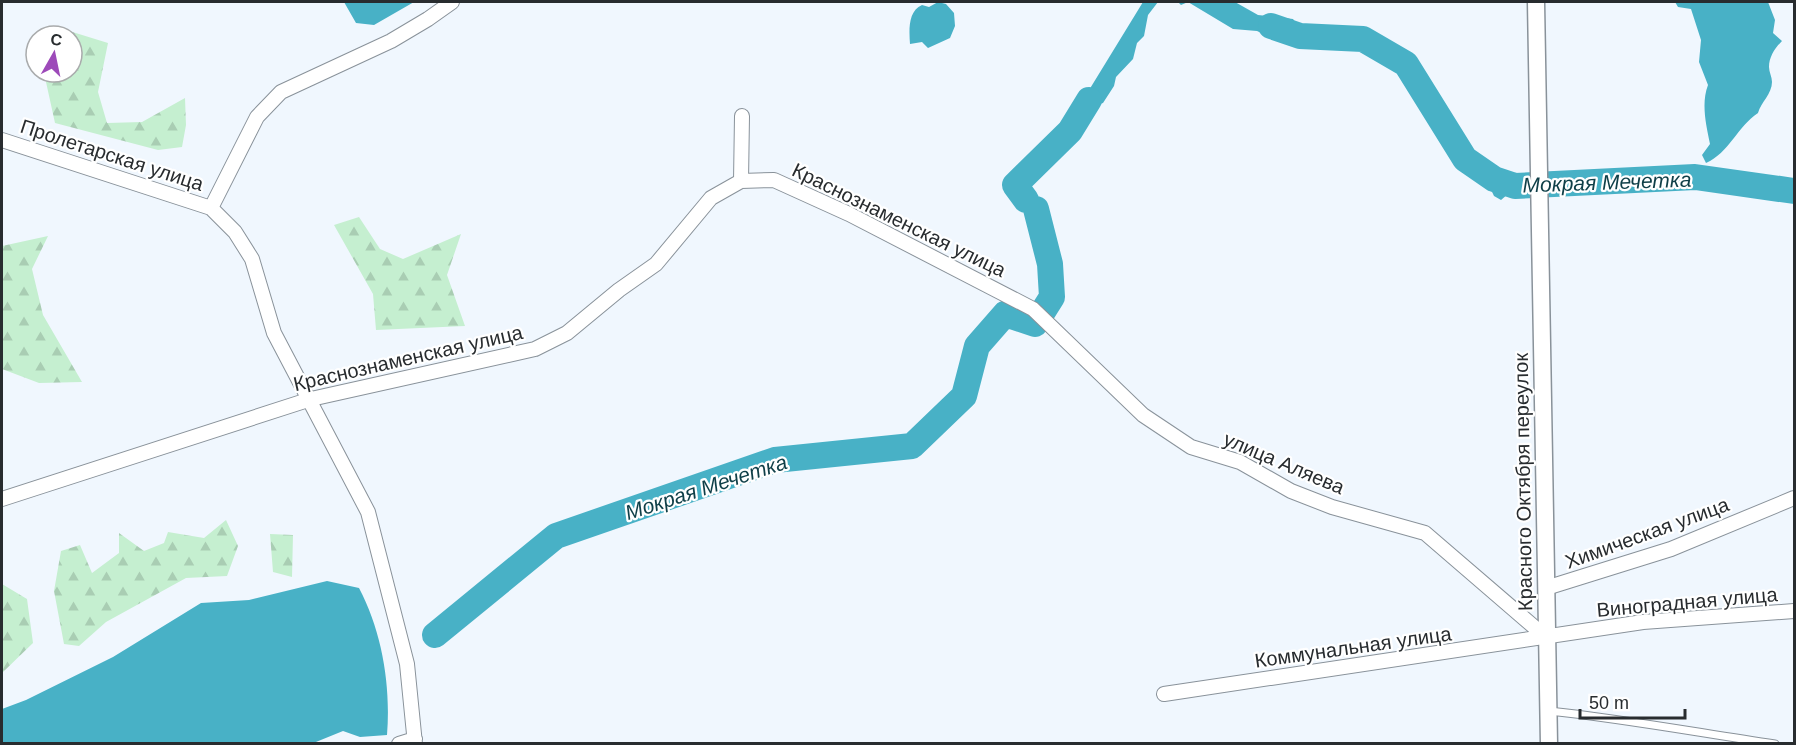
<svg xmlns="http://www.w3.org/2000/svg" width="1796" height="745" font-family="Helvetica,sans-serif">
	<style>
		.forest { fill: url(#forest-firs) }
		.water { fill: #48b1c6 }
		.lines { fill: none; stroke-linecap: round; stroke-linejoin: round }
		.river { stroke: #48b1c6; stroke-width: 26 }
		.service-casing { stroke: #89929a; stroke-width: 9 }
		.minor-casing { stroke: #89929a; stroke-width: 16 }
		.tertiary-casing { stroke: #89929a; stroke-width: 19 }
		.service { stroke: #fff; stroke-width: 7 }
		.minor { stroke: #fff; stroke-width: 14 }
		.tertiary { stroke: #fff; stroke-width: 16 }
		.labels { text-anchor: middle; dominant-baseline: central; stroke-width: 4.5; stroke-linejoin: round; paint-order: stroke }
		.street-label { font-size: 20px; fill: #282c2f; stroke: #fff }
		.water-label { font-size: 21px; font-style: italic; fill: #0f3f48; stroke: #fff }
	</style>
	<defs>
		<pattern id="forest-firs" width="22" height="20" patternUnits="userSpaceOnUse" patternTransform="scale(1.5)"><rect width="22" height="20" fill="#c5efd0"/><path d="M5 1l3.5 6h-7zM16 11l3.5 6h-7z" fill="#a9cdb3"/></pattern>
	</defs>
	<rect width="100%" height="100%" fill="#f0f7fe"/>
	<path class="forest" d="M 66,30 L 108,43 L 98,92 L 107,123 L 142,122 L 185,98 L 186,125 L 182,147 L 158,150 L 55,123 L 46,82 L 50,72 L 72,72 L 72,36 L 64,36 Z
		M 359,217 L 380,249 L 403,259 L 461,234 L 447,275 L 465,326 L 376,330 L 373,294 L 334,225 Z
		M 48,236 L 32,269 L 43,315 L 82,382 L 39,383 L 2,369 L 2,246 Z
		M 226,520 L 238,546 L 227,576 L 186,578 L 106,622 L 79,646 L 64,644 L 54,591 L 61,551 L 80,545 L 92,573 L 119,553 L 119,533 L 144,551 L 164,543 L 168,532 L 204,538 Z
		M 270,534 L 293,535 L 292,577 L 273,572 Z
		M 2,584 L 27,599 L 33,643 L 2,673 Z"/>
	<path class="water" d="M 344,2 L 414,2 L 374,25 L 356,23 Z
		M 938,2 L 946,4 L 954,13 L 955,26 L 950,38 L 928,48 L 922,42 L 910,44 C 909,30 908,11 922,5 L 929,7 Z
		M 1143,2 L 1158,2 L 1148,15 L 1144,36 L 1137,43 L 1133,59 L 1116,77 L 1114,86 L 1103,103 L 1097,105 L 1079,129 L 1072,133 L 1067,126 Z
		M 1178,2 L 1235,2 L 1258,15 L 1293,19 L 1303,33 L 1304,40 L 1297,44 L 1288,39 L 1276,40 L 1257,31 L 1233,29 L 1188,2 L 1181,5 Z
		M 1675,2 L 1768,2 L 1775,20 L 1773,33 L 1782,41 C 1775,48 1769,57 1769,67 C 1769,72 1772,77 1772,82 C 1772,94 1761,102 1758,113 C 1737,127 1729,153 1706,163 L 1702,155 L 1710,144 C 1706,125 1701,103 1708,85 L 1699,62 L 1701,40 L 1691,9 L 1678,7 Z
		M 1492,169 L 1499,173 L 1506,170 L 1511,175 L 1523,176 L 1523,195 L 1508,194 L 1501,200 L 1494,196 L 1484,175 Z
		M 327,581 L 359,588 C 382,632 391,685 387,735 L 360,737 L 343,731 L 311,744 L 2,743 L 2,709 L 26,700 L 113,657 L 201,603 L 249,600 Z"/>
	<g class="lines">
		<path class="river" d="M 1271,26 L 1300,36 L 1363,39 L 1406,64 L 1465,159 L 1494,179 L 1515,186 L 1695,177 L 1794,191
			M 1026,200 L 1015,185 L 1070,131 L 1089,100
			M 435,635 L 556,536 L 775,460 L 912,446 L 964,396 L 977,346 L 1005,314 L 1035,324 L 1052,297 L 1050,264 L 1036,209"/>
		<g class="service-casing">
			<path id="service" d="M 1549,711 C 1625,719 1700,733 1775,744"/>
		</g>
		<g class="minor-casing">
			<path id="minor" d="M 2,140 L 211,208 L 235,232 L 252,259 L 274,333 L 368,512 L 407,664 L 415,744
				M 741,181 L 742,116
				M 211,208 L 257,117 L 281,92 L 391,41 L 428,19 L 452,2
				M 2,499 L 311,399 L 535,349 L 567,333 L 619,290 L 656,264 L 711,198 L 741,181 L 774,180 L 849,214 L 1033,309 L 1143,415 L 1191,447 L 1240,462 L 1291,491 L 1332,507 L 1425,533 L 1547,638
				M 1546,588 L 1671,549 L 1794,498
				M 1164,694 L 1643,622 L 1794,611
				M 399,744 L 415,739"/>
		</g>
		<g class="tertiary-casing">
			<path id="tertiary" d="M 1536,2 L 1549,744"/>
		</g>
		<use href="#service" class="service"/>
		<use href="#minor" class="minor"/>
		<use href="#tertiary" class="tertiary"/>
	</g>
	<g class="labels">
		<g class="street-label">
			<text transform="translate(112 155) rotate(18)">Пролетарская улица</text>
			<text transform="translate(899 220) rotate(26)">Краснознаменская улица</text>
			<text transform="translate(408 358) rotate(-13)">Краснознаменская улица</text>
			<text transform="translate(1284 463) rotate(23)">улица Аляева</text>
			<text transform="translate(1523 482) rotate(-91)">Красного Октября переулок</text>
			<text transform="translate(1647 533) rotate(-20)">Химическая улица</text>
			<text transform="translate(1687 602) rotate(-5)">Виноградная улица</text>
			<text transform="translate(1353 647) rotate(-8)">Коммунальная улица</text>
		</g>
		<g class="water-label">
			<text transform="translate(1607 182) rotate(-2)">Мокрая Мечетка</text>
			<text transform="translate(706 487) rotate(-18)">Мокрая Мечетка</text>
		</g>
	</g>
	<rect width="1796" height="745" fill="none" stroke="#282c2f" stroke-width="6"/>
	<g transform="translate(54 54) rotate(9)"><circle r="28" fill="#ffffff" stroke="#a9abac" stroke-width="1.5"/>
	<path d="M0-4.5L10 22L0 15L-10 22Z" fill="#9d4ab9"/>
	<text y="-9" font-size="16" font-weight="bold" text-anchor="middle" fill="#282c2f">С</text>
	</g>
	<path d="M1580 709v9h105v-9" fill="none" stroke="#282c2f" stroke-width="3"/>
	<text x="1589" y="709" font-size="18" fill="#282c2f" stroke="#ffffff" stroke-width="4.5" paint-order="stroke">50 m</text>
</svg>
